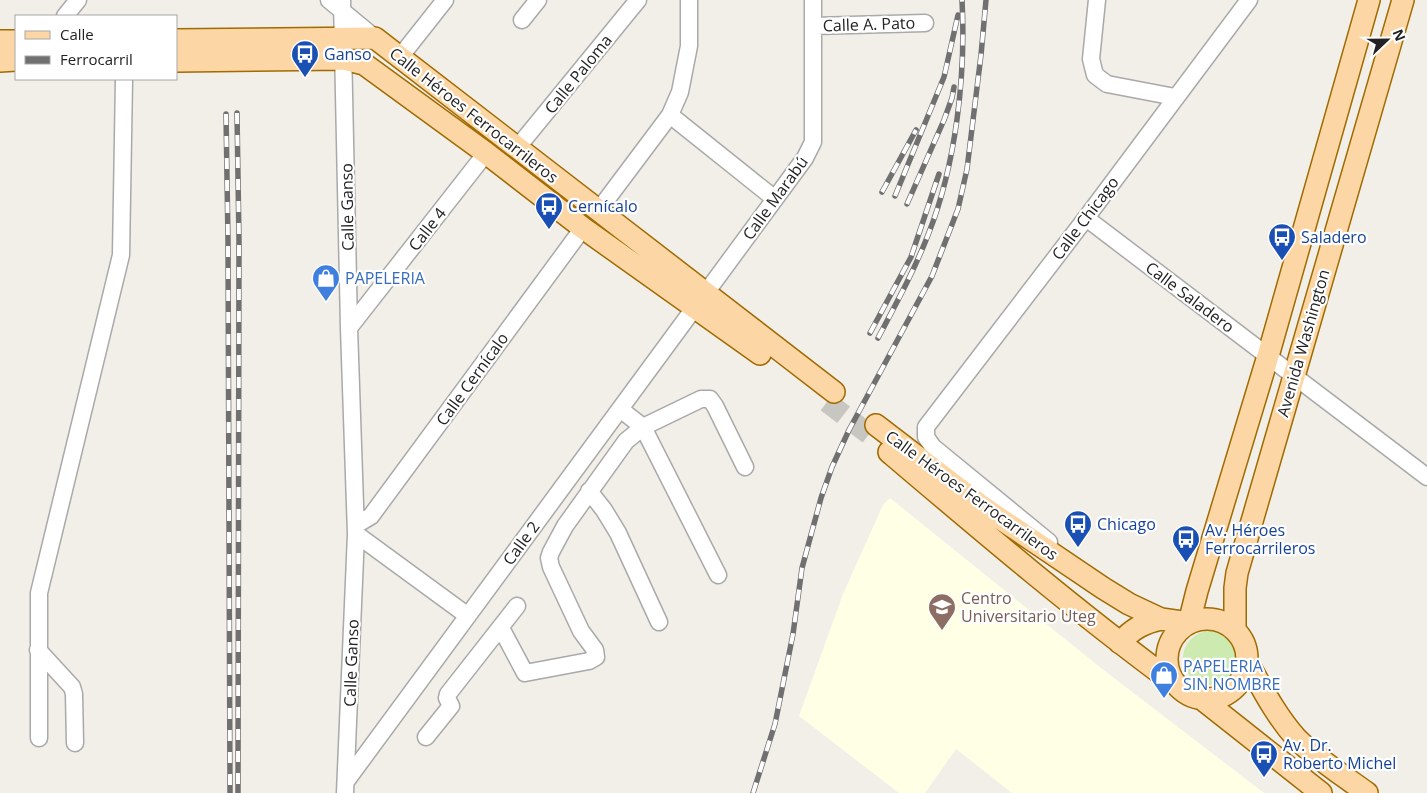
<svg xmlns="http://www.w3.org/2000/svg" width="1427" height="793" font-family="'Open Sans',sans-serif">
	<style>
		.education { fill: #ffffe5 }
		.grass { fill: #cdebb0 }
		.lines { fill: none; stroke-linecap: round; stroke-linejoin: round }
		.major-tunnel { stroke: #c8c6c1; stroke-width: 21; stroke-dasharray: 21 11; stroke-linecap: butt }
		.minor-casing { stroke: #a9a9a9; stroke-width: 19 }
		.major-casing { stroke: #a06b00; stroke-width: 24 }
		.minor { stroke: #fff; stroke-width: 16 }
		.major { stroke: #fcd6a4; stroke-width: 21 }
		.rail-casing { stroke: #707070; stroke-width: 5.5 }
		.rail { stroke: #fff; stroke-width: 4; stroke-dasharray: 11; stroke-linecap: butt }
		.labels { text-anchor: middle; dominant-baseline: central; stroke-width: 4.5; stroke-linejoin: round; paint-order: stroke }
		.street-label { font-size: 16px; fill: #222; stroke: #fff }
		.transit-label { font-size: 16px; fill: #164399; stroke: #fff; text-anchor: start }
		.shop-label { font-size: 16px; fill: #366cbe; stroke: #fff; text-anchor: start }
		.education-label { font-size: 16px; fill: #785e54; stroke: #fff; text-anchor: start }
	</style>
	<rect width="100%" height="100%" fill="#f2efe9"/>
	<path class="education" d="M 890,498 L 1101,668 L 1264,793 L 1012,793 L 956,749 L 925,793 L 899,793 L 799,716 L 843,594 L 883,505 Z"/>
	<path class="grass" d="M1183 658a27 27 0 1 1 54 0a27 27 0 1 1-54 0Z"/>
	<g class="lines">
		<path class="major-tunnel" d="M 827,402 L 870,435"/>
		<g class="minor-casing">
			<path id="minor" d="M 329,0 L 375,38
				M 342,0 L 349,328 L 356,534 L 345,793
				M 1097,0 L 1091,59 L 1095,75 L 1107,84 L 1175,97
				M 65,16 L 78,0
				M 522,20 L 538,0
				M 813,26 L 925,23
				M 400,57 L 445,0
				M 670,115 L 775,199
				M 517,148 L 638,0
				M 598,211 L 670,115 L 680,92 L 689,46 L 689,0
				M 1086,218 L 1427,477
				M 705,294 L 805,158 L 813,142 L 813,0
				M 349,328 L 486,153
				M 620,409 L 643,427 L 718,575
				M 589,491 L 604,510 L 618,533 L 659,622
				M 356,525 L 371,516 L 583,228
				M 356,534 L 468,616
				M 1049,542 L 933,447 L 926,437 L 926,427 L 1086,218 L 1249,0
				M 501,628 L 525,673 L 589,661 L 596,657 L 595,650 L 581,631 L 551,567 L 549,558 L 551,552 L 565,526 L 626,441 L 643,427 L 701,399 L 710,399 L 715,406 L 745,467
				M 38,650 L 72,687 L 74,694 L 75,743
				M 426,737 L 451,706 L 447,698 L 448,694 L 517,606
				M 39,738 L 39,593 L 121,255 L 124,79
				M 347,780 L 695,307"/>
		</g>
		<g class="major-casing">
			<path id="major" d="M 176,40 L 375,38 L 834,392
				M 0,41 L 16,41
				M 0,61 L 16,60
				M 176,61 L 344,59 L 364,64 L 486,153 L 583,228 L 760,354
				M 876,425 L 983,507 L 1103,588 L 1129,604 L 1161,619 L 1189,623 L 1197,591 L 1268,356 L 1369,0
				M 889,452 C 982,531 1076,611 1175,684
				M1167 659a40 40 0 1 1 80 0a40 40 0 1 1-80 0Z
				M 1235,630 L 1235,588 L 1237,573 L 1403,0
				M 1120,643 C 1132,629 1143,623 1161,619
				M 1247,661 C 1262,688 1276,716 1297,739 C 1318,760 1344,776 1367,793
				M 1202,699 L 1321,793"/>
		</g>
		<use href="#minor" class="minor"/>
		<use href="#major" class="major"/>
		<g class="rail-casing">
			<path id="rail" d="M 237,113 L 239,241 L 238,793
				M 226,114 L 228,241 L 230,793
				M 882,192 L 916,130
				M 895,196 L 944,77 L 958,15
				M 907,204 L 944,120 L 952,98 L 954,87
				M 870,333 L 911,257 L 939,174
				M 878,338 C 896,304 914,271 928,235 C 956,165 966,75 962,0
				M 753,793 L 775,724 L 793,634 L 802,568 L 821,498 L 832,467 L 849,430 L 932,276 L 958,209 L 967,169 L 981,55 L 986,0"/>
		</g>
		<use href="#rail" class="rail"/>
	</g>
	<defs>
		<g id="bus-pin" transform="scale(1.4375)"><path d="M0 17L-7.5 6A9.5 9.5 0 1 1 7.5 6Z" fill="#1a4fb4" stroke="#fff"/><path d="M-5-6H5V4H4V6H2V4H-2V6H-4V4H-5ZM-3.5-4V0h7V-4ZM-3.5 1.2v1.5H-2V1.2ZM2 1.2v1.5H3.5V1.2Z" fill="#fff"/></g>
		<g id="shop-pin" transform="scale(1.4375)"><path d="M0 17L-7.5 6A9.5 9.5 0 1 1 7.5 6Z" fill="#3f7fe0" stroke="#fff"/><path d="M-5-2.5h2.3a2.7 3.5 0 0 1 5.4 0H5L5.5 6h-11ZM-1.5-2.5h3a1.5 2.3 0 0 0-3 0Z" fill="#fff"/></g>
		<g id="university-pin" transform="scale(1.4375)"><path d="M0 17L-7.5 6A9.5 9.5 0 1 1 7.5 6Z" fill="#8d6e63" stroke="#fff"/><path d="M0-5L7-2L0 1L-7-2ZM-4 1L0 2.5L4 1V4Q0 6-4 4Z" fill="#fff"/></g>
	</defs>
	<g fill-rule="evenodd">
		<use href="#bus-pin" x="305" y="54"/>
		<use href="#bus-pin" x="549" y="206"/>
		<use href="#bus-pin" x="1282" y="237"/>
		<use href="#shop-pin" x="326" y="278"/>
		<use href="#bus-pin" x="1078" y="524"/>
		<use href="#bus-pin" x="1186" y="539"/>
		<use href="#university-pin" x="942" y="607"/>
		<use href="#shop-pin" x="1164" y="675"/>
		<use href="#bus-pin" x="1264" y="754"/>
	</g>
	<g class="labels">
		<g class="street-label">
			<text transform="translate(869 24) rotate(-2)">Calle A. Pato</text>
			<text transform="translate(578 74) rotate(-51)">Calle Paloma</text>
			<text transform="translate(474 115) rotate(38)">Calle Héroes Ferrocarrileros</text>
			<text transform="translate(775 198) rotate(-54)">Calle Marabú</text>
			<text transform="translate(347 207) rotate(-91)">Calle Ganso</text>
			<text transform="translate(1085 218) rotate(-53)">Calle Chicago</text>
			<text transform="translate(427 229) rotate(-52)">Calle 4</text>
			<text transform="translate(1190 297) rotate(37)">Calle Saladero</text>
			<text transform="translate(1303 343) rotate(-74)">Avenida Washington</text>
			<text transform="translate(472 379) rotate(-54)">Calle Cernícalo</text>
			<text transform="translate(972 495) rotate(36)">Calle Héroes Ferrocarrileros</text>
			<text transform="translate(521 543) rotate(-54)">Calle 2</text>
			<text transform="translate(351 663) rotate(-88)">Calle Ganso</text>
		</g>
		<g class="transit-label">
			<text x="324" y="54">Ganso</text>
			<text x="568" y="206">Cernícalo</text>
			<text x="1301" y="237">Saladero</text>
			<text x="1097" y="524">Chicago</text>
			<text x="1205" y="530">Av. Héroes<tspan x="1205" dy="18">Ferrocarrileros</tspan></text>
			<text x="1283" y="745">Av. Dr.<tspan x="1283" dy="18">Roberto Michel</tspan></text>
		</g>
		<g class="shop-label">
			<text x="345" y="278">PAPELERIA</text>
			<text x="1183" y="666">PAPELERIA<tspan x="1183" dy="18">SIN NOMBRE</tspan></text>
		</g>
		<g class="education-label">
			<text x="961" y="598">Centro<tspan x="961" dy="18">Universitario Uteg</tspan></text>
		</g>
	</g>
	<rect x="15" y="15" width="162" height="65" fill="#ffffff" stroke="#a7a7a7"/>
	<rect x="25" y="31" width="25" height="8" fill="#fcd6a4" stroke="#a7a7a7"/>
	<text x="60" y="40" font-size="15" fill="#222222">Calle</text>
	<rect x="25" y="56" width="25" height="8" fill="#707070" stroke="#a7a7a7"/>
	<text x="60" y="65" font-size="15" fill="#222222">Ferrocarril</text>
	<g transform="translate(1387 40) rotate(68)" stroke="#ffffff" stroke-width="4" paint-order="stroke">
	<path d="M0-4L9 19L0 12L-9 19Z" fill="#222222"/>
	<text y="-8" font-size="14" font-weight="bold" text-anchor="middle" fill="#222222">N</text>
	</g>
</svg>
